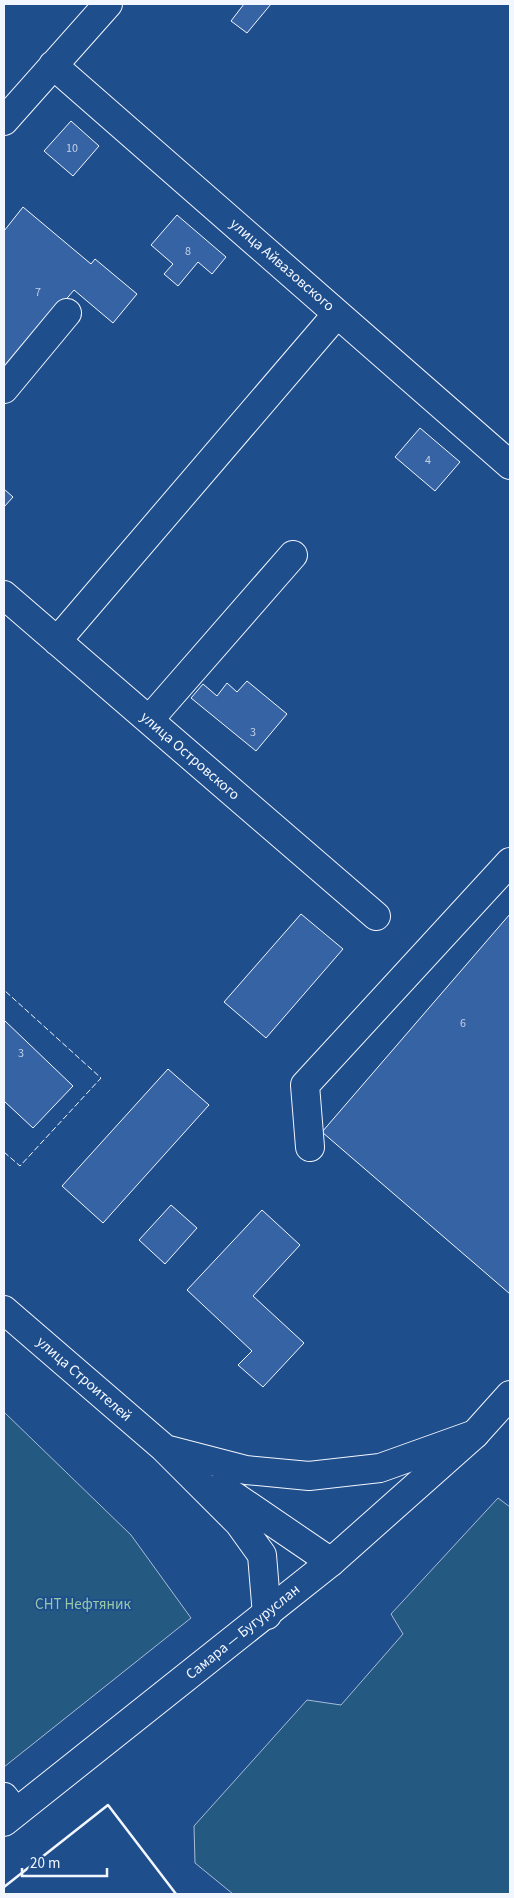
<svg xmlns="http://www.w3.org/2000/svg" width="514" height="1898" font-family="'Source Sans 3',sans-serif">
	<style>
		.green { fill: #245a82; stroke: #a8bbd7 }
		.building { fill: #3563a3; stroke: #f2f6ff }
		.lines { fill: none; stroke-linecap: round; stroke-linejoin: round }
		.minor-casing { stroke: #f2f6ff; stroke-width: 30 }
		.major-casing { stroke: #f2f6ff; stroke-width: 30 }
		.minor { stroke: #1f4e8c; stroke-width: 28 }
		.major { stroke: #1f4e8c; stroke-width: 28 }
		.fence { stroke: #f2f6ff; stroke-width: 1; stroke-dasharray: 6 2.5; stroke-linecap: butt }
		.wall { stroke: #f2f6ff; stroke-width: 2.5 }
		.labels { text-anchor: middle; dominant-baseline: central; stroke-width: 4; stroke-linejoin: round; paint-order: stroke }
		.number-label { font-size: 12px; fill: #c3d1e8 }
		.street-label { font-size: 15px; fill: #f2f6ff; stroke: #1f4e8c }
		.park-label { font-size: 15px; fill: #97c8a6; stroke: #1f4e8c }
	</style>
	<rect width="100%" height="100%" fill="#1f4e8c"/>
	<path class="green" d="M 4,1412 L 131,1535 L 191,1618 L 4,1767 Z
		M 498,1498 L 510,1507 L 510,1894 L 233,1894 L 195,1863 L 194,1826 L 307,1700 L 341,1705 L 403,1634 L 391,1614 Z"/>
	<path class="building" d="M 244,4 L 271,4 L 247,33 L 231,21 Z
		M 71,121 L 99,146 L 73,176 L 44,151 Z
		M 23,207 L 91,264 L 95,259 L 137,294 L 113,323 L 74,290 L 4,373 L 4,231 Z
		M 177,215 L 226,257 L 212,274 L 198,262 L 178,286 L 164,274 L 173,264 L 151,245 Z
		M 420,428 L 460,462 L 435,491 L 395,457 Z
		M 4,489 L 13,497 L 4,507 Z
		M 247,681 L 287,714 L 256,751 L 191,698 L 203,684 L 217,696 L 227,683 L 237,692 Z
		M 301,914 L 343,949 L 266,1038 L 224,1002 Z
		M 510,914 L 510,1294 L 322,1132 Z
		M 4,1020 L 73,1086 L 33,1128 L 4,1101 Z
		M 168,1069 L 209,1105 L 103,1223 L 62,1186 Z
		M 171,1205 L 197,1228 L 165,1264 L 139,1240 Z
		M 262,1210 L 300,1245 L 253,1296 L 304,1343 L 263,1387 L 238,1365 L 252,1351 L 187,1290 Z"/>
	<g class="lines">
		<g class="minor-casing">
			<path id="minor" d="M 53,65 L 510,465
				M 4,121 L 108,4
				M 4,389 L 67,313
				M 4,595 L 376,916
				M 57,641 L 337,314
				M 149,720 L 293,555
				M 310,1147 L 305,1085 L 510,862
				M 4,1310 L 164,1448 L 239,1523 L 262,1555 L 267,1615
				M 165,1449 L 246,1470 L 309,1476 L 380,1468 L 475,1434
				M 221,1487 L 331,1562
				M 4,1797 L 16,1812"/>
		</g>
		<g class="major-casing">
			<path id="major" d="M 4,1822 L 331,1562 L 475,1434 L 510,1395"/>
		</g>
		<use href="#minor" class="minor"/>
		<use href="#major" class="major"/>
		<path class="fence" d="M 4,1152 L 20,1166 L 101,1078 L 4,990"/>
		<path class="wall" d="M 4,1887 L 108,1805 L 176,1894"/>
	</g>
	<g class="labels">
		<g class="number-label">
			<text x="72" y="148">10</text>
			<text x="188" y="251">8</text>
			<text x="38" y="292">7</text>
			<text x="428" y="460">4</text>
			<text x="253" y="732">3</text>
			<text x="463" y="1023">6</text>
			<text x="21" y="1053">3</text>
		</g>
		<g class="street-label">
			<text transform="translate(282 265) rotate(41)">улица Айвазовского</text>
			<text transform="translate(190 756) rotate(41)">улица Островского</text>
			<text transform="translate(84 1379) rotate(41)">улица Строителей</text>
			<text transform="translate(243 1632) rotate(-39)">Самара — Бугуруслан</text>
		</g>
		<g class="park-label">
			<text x="83" y="1604">СНТ Нефтяник</text>
		</g>
	</g>
	<rect width="514" height="1898" fill="none" stroke="#f2f6ff" stroke-width="10"/>
	<path d="M22 1868v8h85v-8" fill="none" stroke="#f2f6ff" stroke-width="2.5"/>
	<text x="30" y="1868" font-size="15" fill="#f2f6ff" stroke="#1f4e8c" stroke-width="4" paint-order="stroke">20 m</text>
</svg>
